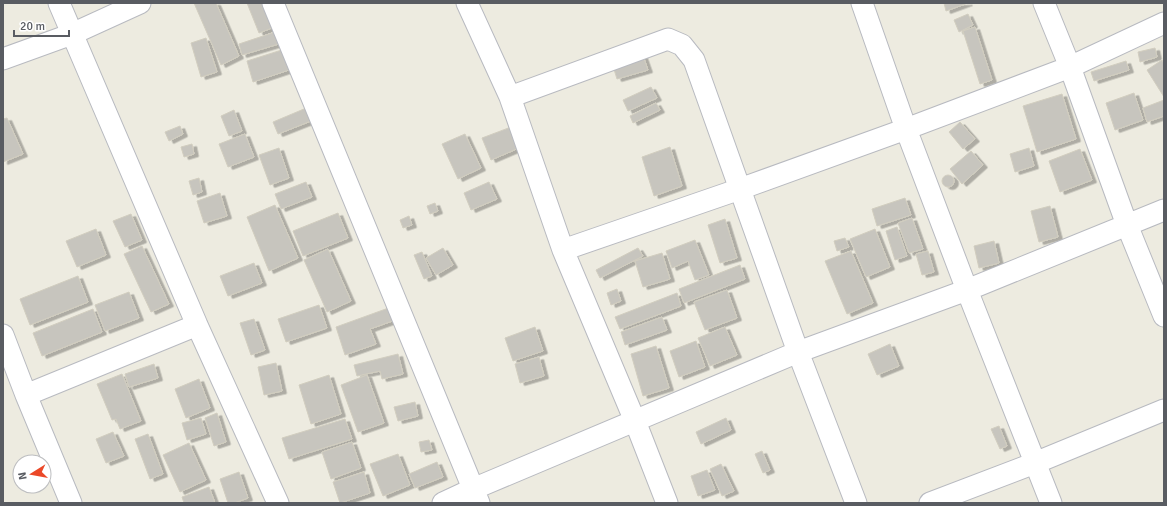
<svg xmlns="http://www.w3.org/2000/svg" width="1167" height="506" font-family="Signika,sans-serif">
	<style>
		.building { fill: #c7c5be; stroke: #d1cdbf; filter: url(#shadow) }
		.lines { fill: none; stroke-linecap: round; stroke-linejoin: round }
		.minor-casing { stroke: #b8bac0; stroke-width: 23 }
		.minor { stroke: #fff; stroke-width: 21 }
	</style>
	<defs>
		<filter id="shadow"><feDropShadow dx="4.5" dy="2.5" stdDeviation="0" flood-color="#0004"/></filter>
	</defs>
	<rect width="100%" height="100%" fill="#edebe0"/>
	<path class="building" d="M 194,3 L 216,3 L 239,56 L 221,65 Z
		M 247,3 L 268,3 L 277,26 L 259,33 Z
		M 944,3 L 968,3 L 946,11 Z
		M 968,14 L 973,25 L 959,32 L 954,20 Z
		M 975,27 L 992,80 L 980,84 L 963,31 Z
		M 278,31 L 282,43 L 242,55 L 239,44 Z
		M 206,38 L 217,72 L 201,77 L 191,43 Z
		M 288,48 L 295,68 L 253,82 L 247,61 Z
		M 1155,48 L 1157,57 L 1140,62 L 1138,52 Z
		M 642,53 L 648,70 L 617,79 L 612,63 Z
		M 1162,60 L 1164,64 L 1164,97 L 1147,70 Z
		M 1126,61 L 1129,70 L 1094,81 L 1091,72 Z
		M 651,87 L 657,98 L 628,111 L 623,100 Z
		M 1134,93 L 1143,120 L 1115,130 L 1106,103 Z
		M 1062,94 L 1076,139 L 1037,152 L 1023,106 Z
		M 1164,100 L 1164,116 L 1147,122 L 1143,108 Z
		M 656,103 L 660,110 L 633,123 L 630,116 Z
		M 311,106 L 316,119 L 278,134 L 273,122 Z
		M 234,110 L 242,131 L 229,136 L 221,116 Z
		M 7,118 L 23,154 L 3,162 L 3,119 Z
		M 960,122 L 975,139 L 963,149 L 949,132 Z
		M 180,126 L 183,134 L 169,141 L 165,132 Z
		M 511,127 L 519,148 L 491,160 L 482,138 Z
		M 245,134 L 254,157 L 228,167 L 219,144 Z
		M 465,134 L 481,168 L 458,179 L 442,144 Z
		M 192,144 L 194,154 L 184,157 L 181,147 Z
		M 670,147 L 682,186 L 654,196 L 642,157 Z
		M 279,148 L 289,178 L 270,185 L 259,155 Z
		M 1029,148 L 1034,166 L 1015,172 L 1010,154 Z
		M 1080,149 L 1092,180 L 1060,192 L 1049,161 Z
		M 971,151 L 983,165 L 962,184 L 950,169 Z
		M942 181a6 6 0 1 1 12 0a6 6 0 1 1-12 0Z
		M 199,178 L 202,192 L 193,195 L 189,181 Z
		M 306,182 L 312,197 L 281,209 L 275,194 Z
		M 489,182 L 497,199 L 471,210 L 464,193 Z
		M 220,193 L 227,216 L 204,223 L 197,201 Z
		M 905,198 L 911,215 L 877,226 L 872,209 Z
		M 435,203 L 438,211 L 430,214 L 427,206 Z
		M 275,205 L 298,258 L 269,271 L 247,217 Z
		M 1050,206 L 1058,237 L 1039,242 L 1031,211 Z
		M 338,213 L 348,238 L 303,256 L 293,231 Z
		M 131,214 L 142,240 L 125,247 L 113,221 Z
		M 409,216 L 412,225 L 403,228 L 400,220 Z
		M 912,218 L 923,249 L 909,253 L 898,223 Z
		M 725,219 L 737,258 L 720,263 L 708,225 Z
		M 897,227 L 907,256 L 895,260 L 886,231 Z
		M 96,229 L 106,255 L 77,267 L 66,241 Z
		M 875,229 L 890,267 L 866,277 L 850,239 Z
		M 845,238 L 849,247 L 837,251 L 834,241 Z
		M 695,240 L 709,275 L 695,280 L 688,261 L 672,268 L 666,251 Z
		M 994,241 L 999,263 L 979,268 L 974,246 Z
		M 142,246 L 169,304 L 151,312 L 124,254 Z
		M 443,248 L 453,265 L 436,275 L 426,258 Z
		M 638,248 L 643,256 L 600,278 L 596,270 Z
		M 328,249 L 351,301 L 327,312 L 304,260 Z
		M 851,251 L 873,303 L 847,314 L 825,261 Z
		M 928,251 L 934,272 L 922,275 L 916,254 Z
		M 422,252 L 432,276 L 424,279 L 414,255 Z
		M 662,253 L 670,279 L 643,287 L 635,261 Z
		M 254,263 L 262,283 L 228,296 L 220,276 Z
		M 740,265 L 745,279 L 684,303 L 679,289 Z
		M 78,276 L 88,302 L 30,325 L 20,299 Z
		M 617,289 L 621,301 L 611,305 L 607,293 Z
		M 727,290 L 737,318 L 705,330 L 694,302 Z
		M 129,292 L 139,318 L 105,331 L 95,305 Z
		M 677,293 L 681,306 L 620,329 L 615,317 Z
		M 319,305 L 327,328 L 286,342 L 278,319 Z
		M 394,306 L 398,319 L 370,329 L 376,344 L 345,355 L 336,327 Z
		M 93,309 L 102,332 L 42,356 L 33,333 Z
		M 662,317 L 667,330 L 625,345 L 621,332 Z
		M 254,319 L 265,350 L 251,355 L 240,323 Z
		M 535,327 L 543,351 L 513,361 L 505,338 Z
		M 725,327 L 737,355 L 710,366 L 698,338 Z
		M 696,341 L 705,367 L 679,377 L 670,351 Z
		M 890,344 L 899,366 L 877,375 L 868,354 Z
		M 656,346 L 669,388 L 643,396 L 631,354 Z
		M 398,354 L 403,374 L 382,379 L 380,371 L 357,376 L 354,365 Z
		M 539,357 L 544,376 L 520,383 L 515,364 Z
		M 276,363 L 282,391 L 264,395 L 258,367 Z
		M 154,364 L 158,378 L 129,387 L 125,374 Z
		M 122,374 L 141,421 L 120,429 L 116,419 L 112,420 L 97,384 Z
		M 329,375 L 341,414 L 311,424 L 299,385 Z
		M 367,375 L 384,423 L 358,432 L 341,385 Z
		M 199,379 L 210,408 L 186,418 L 175,389 Z
		M 415,402 L 418,416 L 398,421 L 394,407 Z
		M 217,413 L 226,442 L 214,446 L 205,418 Z
		M 201,418 L 206,434 L 187,440 L 182,423 Z
		M 726,418 L 731,430 L 701,444 L 696,432 Z
		M 345,419 L 352,439 L 289,459 L 282,438 Z
		M 999,426 L 1007,446 L 1000,449 L 991,429 Z
		M 113,432 L 124,456 L 106,463 L 96,439 Z
		M 148,434 L 163,474 L 150,479 L 135,439 Z
		M 429,440 L 432,450 L 421,452 L 419,442 Z
		M 352,442 L 361,468 L 331,479 L 322,452 Z
		M 189,443 L 206,480 L 180,492 L 163,455 Z
		M 762,451 L 770,470 L 763,473 L 755,454 Z
		M 398,454 L 410,485 L 383,496 L 370,464 Z
		M 437,462 L 443,477 L 415,488 L 409,474 Z
		M 721,464 L 734,491 L 722,496 L 710,469 Z
		M 707,470 L 715,490 L 698,496 L 691,476 Z
		M 239,472 L 248,498 L 234,503 L 228,503 L 220,479 Z
		M 364,472 L 370,493 L 340,503 L 333,482 Z
		M 209,487 L 215,503 L 184,503 L 182,497 Z"/>
	<g class="lines">
		<g class="minor-casing">
			<path id="minor" d="M 59,3 L 197,325 L 278,503
				M 273,3 L 479,503
				M 467,3 L 510,97 L 563,250 L 635,421 L 667,503
				M 862,3 L 906,129 L 967,290 L 1051,503
				M 1044,3 L 1070,67 L 1127,225 L 1164,316
				M 3,59 L 72,34 L 140,3
				M 510,97 L 668,39 L 682,45 L 694,60 L 798,352 L 856,503
				M 563,250 L 740,189 L 906,129 L 1070,67 L 1164,23
				M 3,335 L 26,395 L 71,503
				M 26,395 L 197,325
				M 443,503 L 473,489 L 798,352 L 967,290 L 1164,210
				M 930,503 L 1035,463 L 1164,410"/>
		</g>
		<use href="#minor" class="minor"/>
	</g>
	<rect width="1167" height="506" fill="none" stroke="#595c62" stroke-width="8"/>
	<g transform="translate(32 474) rotate(259)"><circle r="19" fill="#ffffff" stroke="#bdbec0"/>
	<path d="M0-3L7 15L0 10L-7 15Z" fill="#eb4828"/>
	<text y="-6" font-size="11" font-weight="bold" text-anchor="middle" fill="#595c62">N</text>
	</g>
	<path d="M14 30v6h55v-6" fill="none" stroke="#595c62" stroke-width="2"/>
	<text x="20" y="30" font-size="12" fill="#595c62" stroke="#ffffff" stroke-width="3" paint-order="stroke">20 m</text>
</svg>
